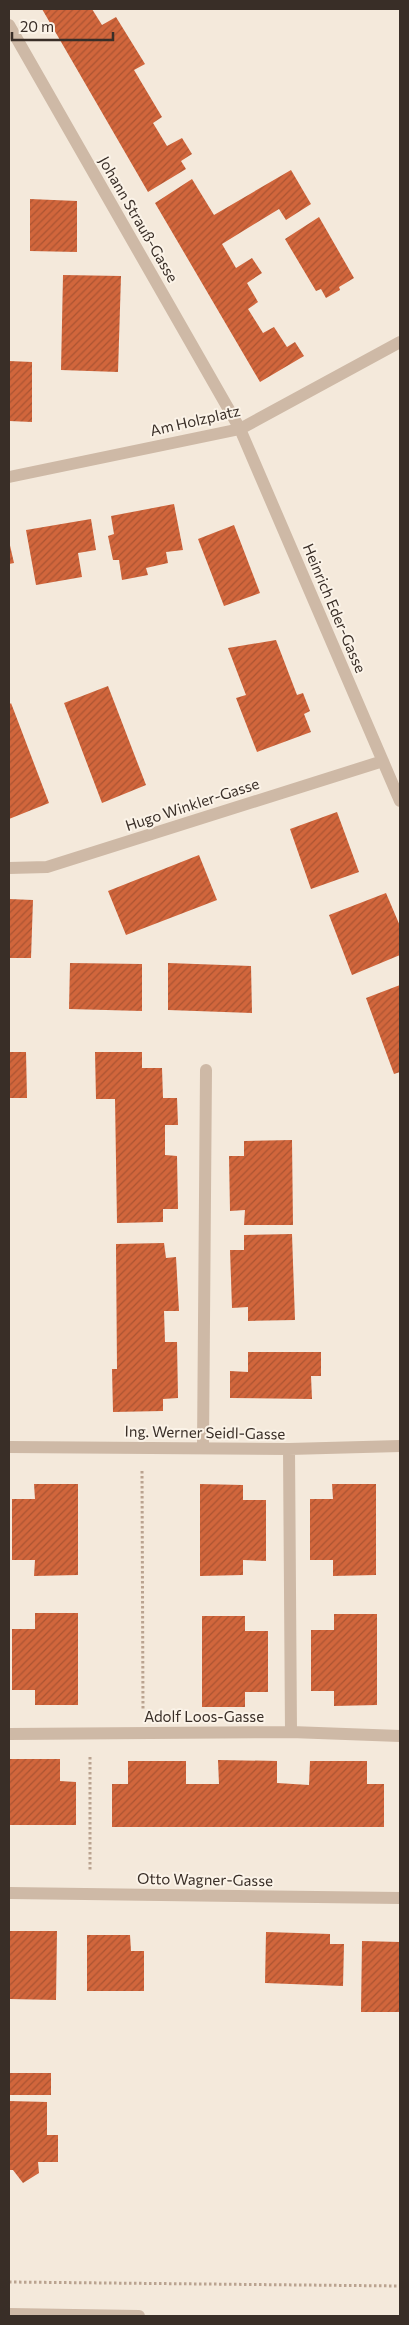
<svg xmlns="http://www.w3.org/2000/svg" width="409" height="2325" font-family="Commissioner,sans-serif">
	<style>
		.building { fill: url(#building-hatch) }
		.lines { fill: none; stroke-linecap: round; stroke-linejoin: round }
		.path { stroke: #baa390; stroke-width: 3; stroke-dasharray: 2.5 2.5; stroke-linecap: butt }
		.minor { stroke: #ceb9a6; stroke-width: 12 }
		.labels { text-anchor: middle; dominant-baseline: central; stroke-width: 4; stroke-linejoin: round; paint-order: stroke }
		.street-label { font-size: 15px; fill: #392e27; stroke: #fbf3e8 }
	</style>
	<defs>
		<pattern id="building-hatch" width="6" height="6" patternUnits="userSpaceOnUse" patternTransform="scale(1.25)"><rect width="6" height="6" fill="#d1663c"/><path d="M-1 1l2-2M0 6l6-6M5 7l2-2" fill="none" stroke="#ab5432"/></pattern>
	</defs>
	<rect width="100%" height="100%" fill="#f4e9db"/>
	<path class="building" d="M 42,9 L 92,9 L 102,25 L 116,17 L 145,64 L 134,70 L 162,117 L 153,123 L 167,146 L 182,138 L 192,154 L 181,161 L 186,169 L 148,192 Z
		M 291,170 L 311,204 L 286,220 L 279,209 L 222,244 L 236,268 L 252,258 L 262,273 L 247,283 L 258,302 L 248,309 L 263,333 L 274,327 L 287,347 L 295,342 L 304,356 L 260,382 L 155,203 L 192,179 L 214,215 Z
		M 30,199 L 77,201 L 77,252 L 30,251 Z
		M 319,217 L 354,278 L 339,287 L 340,290 L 326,298 L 321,289 L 316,291 L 285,239 Z
		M 63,275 L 121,276 L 118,372 L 61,370 Z
		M 9,361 L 32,362 L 32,422 L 9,421 Z
		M 174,504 L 183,550 L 166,552 L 168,563 L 146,568 L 148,575 L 122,580 L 119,560 L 113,560 L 108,536 L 114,534 L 111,516 Z
		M 91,519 L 96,550 L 78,553 L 82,577 L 36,585 L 26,530 Z
		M 234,525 L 260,593 L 224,606 L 198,539 Z
		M 9,541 L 14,563 L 9,564 Z
		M 276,640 L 297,695 L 303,693 L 310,711 L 304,714 L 311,732 L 257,752 L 236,698 L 246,695 L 228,648 Z
		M 108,686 L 146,785 L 102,803 L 64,703 Z
		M 11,703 L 49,803 L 9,819 L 9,705 Z
		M 337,812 L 359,872 L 311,889 L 290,829 Z
		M 199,855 L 217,900 L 126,935 L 108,891 Z
		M 386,893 L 400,926 L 400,955 L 352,975 L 329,915 Z
		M 9,899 L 33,900 L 31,958 L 9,958 Z
		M 70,963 L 142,964 L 142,1011 L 69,1009 Z
		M 168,963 L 251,966 L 252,1013 L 168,1010 Z
		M 400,985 L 400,1072 L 394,1074 L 366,998 Z
		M 9,1052 L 26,1052 L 27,1098 L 9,1098 Z
		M 95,1052 L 142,1052 L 142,1068 L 162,1068 L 163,1098 L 177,1098 L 178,1125 L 165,1125 L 165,1155 L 177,1156 L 178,1209 L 163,1209 L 163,1222 L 117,1223 L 115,1099 L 96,1099 Z
		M 292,1140 L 293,1225 L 244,1225 L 245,1210 L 230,1211 L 229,1156 L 244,1156 L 244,1141 Z
		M 292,1234 L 295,1320 L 248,1321 L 248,1307 L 232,1308 L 230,1250 L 244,1250 L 244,1235 Z
		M 164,1243 L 166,1258 L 176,1257 L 179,1311 L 164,1311 L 165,1342 L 177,1342 L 178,1398 L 163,1399 L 163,1411 L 113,1412 L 112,1369 L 117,1369 L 116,1244 Z
		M 248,1352 L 321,1352 L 321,1376 L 311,1376 L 312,1399 L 230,1398 L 230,1371 L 248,1372 Z
		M 34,1484 L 78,1484 L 78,1575 L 34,1576 L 35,1560 L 12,1560 L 12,1499 L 35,1499 Z
		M 200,1484 L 243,1485 L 243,1500 L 266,1500 L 266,1561 L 243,1560 L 243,1575 L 200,1576 Z
		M 332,1484 L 376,1484 L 376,1575 L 333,1576 L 333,1560 L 310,1560 L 310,1499 L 333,1499 Z
		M 35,1613 L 78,1613 L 78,1705 L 35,1705 L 35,1690 L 12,1690 L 12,1629 L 35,1629 Z
		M 334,1614 L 377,1614 L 377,1705 L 334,1706 L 334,1691 L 311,1691 L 311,1630 L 334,1630 Z
		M 202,1616 L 245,1616 L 245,1631 L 268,1631 L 268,1692 L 245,1692 L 245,1707 L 202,1707 Z
		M 9,1759 L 60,1759 L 60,1781 L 76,1782 L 76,1825 L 9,1825 Z
		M 218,1760 L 277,1761 L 277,1783 L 309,1785 L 310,1761 L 367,1761 L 367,1784 L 384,1784 L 384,1827 L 112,1827 L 112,1784 L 128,1784 L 128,1761 L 186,1761 L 186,1784 L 219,1784 Z
		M 9,1931 L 57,1931 L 56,2000 L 9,1999 Z
		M 266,1932 L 330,1934 L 330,1944 L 344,1944 L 343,1986 L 265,1983 Z
		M 87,1935 L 130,1935 L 131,1951 L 144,1951 L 144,1991 L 87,1991 Z
		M 362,1941 L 400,1942 L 400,2012 L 361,2012 Z
		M 9,2073 L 51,2073 L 51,2095 L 9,2095 Z
		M 9,2101 L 47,2102 L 47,2135 L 58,2135 L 58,2162 L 38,2162 L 39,2173 L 23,2183 L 13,2170 L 9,2170 Z"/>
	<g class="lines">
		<path class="path" d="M 142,1471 L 143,1710
			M 90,1757 L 90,1871
			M 9,2282 L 400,2286"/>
		<path class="minor" d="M 9,25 L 240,429 L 400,801
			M 9,477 L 240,429 L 400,342
			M 9,868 L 47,867 L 383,761
			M 9,1447 L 289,1449 L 400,1446
			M 203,1447 L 206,1070
			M 289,1449 L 291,1732
			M 9,1734 L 291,1732 L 400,1736
			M 9,1893 L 400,1898
			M 9,2314 L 139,2316"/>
	</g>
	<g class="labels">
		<g class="street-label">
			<text transform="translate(139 219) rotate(60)">Johann Strauß-Gasse</text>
			<text transform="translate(195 420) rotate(-13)">Am Holzplatz</text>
			<text transform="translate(335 608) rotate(67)">Heinrich Eder-Gasse</text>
			<text transform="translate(192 804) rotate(-18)">Hugo Winkler-Gasse</text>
			<text transform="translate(205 1432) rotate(1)">Ing. Werner Seidl-Gasse</text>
			<text x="204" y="1716">Adolf Loos-Gasse</text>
			<text transform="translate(205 1879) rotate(1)">Otto Wagner-Gasse</text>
		</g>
	</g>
	<rect width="409" height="2325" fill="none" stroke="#392e27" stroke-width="20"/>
	<path d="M12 32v8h101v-8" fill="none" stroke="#392e27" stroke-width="2.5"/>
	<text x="20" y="32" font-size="15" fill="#392e27" stroke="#fbf3e8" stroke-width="4" paint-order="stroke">20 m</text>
</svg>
